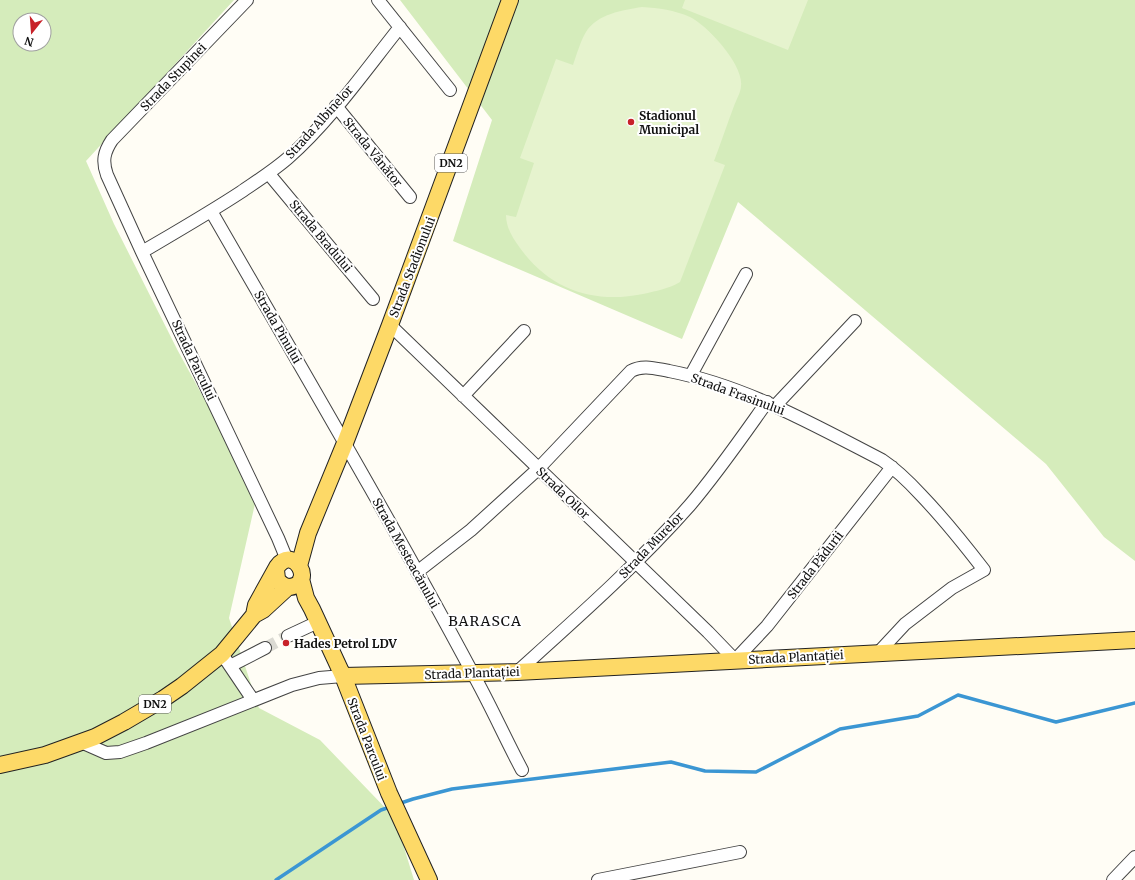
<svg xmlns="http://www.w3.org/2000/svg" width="1135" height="880" font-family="Merriweather,serif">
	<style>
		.green { fill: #d5ecbb; fill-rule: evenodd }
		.pitch { fill: #e6f3ce }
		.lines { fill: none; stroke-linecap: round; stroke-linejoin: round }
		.stream { stroke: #3b96d3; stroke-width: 3.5 }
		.minor-tunnel { stroke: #dbdad3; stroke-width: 12; stroke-dasharray: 12 6; stroke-linecap: butt }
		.minor-casing { stroke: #444; stroke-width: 14 }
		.major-casing { stroke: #222; stroke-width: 18 }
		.minor { stroke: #fff; stroke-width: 12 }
		.major { stroke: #fdd967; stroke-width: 16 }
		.poi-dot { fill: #c82129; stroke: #fff; stroke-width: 1.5 }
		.labels { text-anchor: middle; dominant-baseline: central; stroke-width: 4; stroke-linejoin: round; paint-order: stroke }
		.shield { fill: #fff; stroke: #585858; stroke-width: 1 }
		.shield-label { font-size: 11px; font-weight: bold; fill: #111 }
		.street-label { font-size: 12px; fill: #111; stroke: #fff }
		.poi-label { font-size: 12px; font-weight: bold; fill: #111; stroke: #fff; text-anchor: start }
		.quarter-label { font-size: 14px; letter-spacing: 1px; fill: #111; stroke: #fff }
	</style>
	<rect width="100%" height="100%" fill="#fffdf5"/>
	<path class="green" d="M 0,0 L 234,0 L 86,161 L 114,224 L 178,351 L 257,495 L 229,618 L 259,708 L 320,740 L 395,818 L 414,880 L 0,880 ZM 20,20 L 44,20 L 44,44 L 20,44 Z
		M 400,0 L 1135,0 L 1135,561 L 1104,537 L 1046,464 L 738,202 L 682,339 L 453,241 L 492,120 Z"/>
	<path class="pitch" d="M 685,0 L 808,0 L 788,50 L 682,8 Z
		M 642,7 C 659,8 674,10 690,17 C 707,25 744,65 741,86 C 741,92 736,100 734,106 C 727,124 721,143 714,161 L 725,165 L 680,282 C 668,289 656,291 643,294 C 594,304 550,290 520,248 C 513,238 506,228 506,215 L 516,217 L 534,163 L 520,158 L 556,59 L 573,65 C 577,54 580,42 586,32 C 597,14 623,10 642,7 Z"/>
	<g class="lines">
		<path class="stream" d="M 398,804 L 413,799 L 452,789 L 671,762 L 705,771 L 756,772 L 840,729 L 918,716 L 958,695 L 1056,722 L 1135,703
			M 276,880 L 381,810 L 390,807"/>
		<path class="minor-tunnel" d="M 265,648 L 288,636"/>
		<g class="minor-casing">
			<path id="minor" d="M 247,0 L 112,140 C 104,152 102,161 107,175 L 142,252 L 278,538 L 287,560
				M 378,0 L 450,90
				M 336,106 L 410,197
				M 269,174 L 373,299
				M 211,211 C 299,364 389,517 472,672 C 490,704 505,738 522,770
				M 142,252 C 176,232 209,213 241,192 C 257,181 273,171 288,158 C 330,121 364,72 400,27
				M 390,325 L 708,632 L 735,660 L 767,626 L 892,467
				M 691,375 L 746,274
				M 463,396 L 524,331
				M 775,406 L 855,321
				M 417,572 L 471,530 L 538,469 L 631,371 C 643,364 657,369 669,371 C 746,386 814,425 882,460 C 897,470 909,482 921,495 C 944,519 964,544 984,570 L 952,588 L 905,624 L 878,653
				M 288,636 L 318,622
				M 222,654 L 253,700
				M 230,666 L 265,648
				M 517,672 C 577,618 637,565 690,505 C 718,472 742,437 767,402
				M 81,742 L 106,753 L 120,752 L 146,743 L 292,685 L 319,678 L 343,676
				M 598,880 L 740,852
				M 1113,880 L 1135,857"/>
		</g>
		<g class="major-casing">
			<path id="major" d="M 299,566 L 308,533 L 345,443 L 390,325 L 510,0
				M 301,579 L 306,598 L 312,609 L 343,676 L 389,793 L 429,880
				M 254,615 L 256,605 L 277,567 C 294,543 316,584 290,587 C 284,587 280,584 277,579 L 276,570
				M 343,676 L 517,672 L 1135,640
				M 0,765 L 45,755 L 95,737 L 124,722 L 163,699 L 182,686 L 222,654 L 254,615 L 263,610 L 288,587"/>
		</g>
		<use href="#minor" class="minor"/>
		<use href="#major" class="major"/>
	</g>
	<g class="poi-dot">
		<circle cx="631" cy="122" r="4"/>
		<circle cx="286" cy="643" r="4"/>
	</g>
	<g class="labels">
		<g class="shield">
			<rect x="435" y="154" width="32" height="18" rx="3"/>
			<rect x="139" y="695" width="32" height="18" rx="3"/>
		</g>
		<g class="shield-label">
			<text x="451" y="163">DN2</text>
			<text x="155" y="704">DN2</text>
		</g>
		<g class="street-label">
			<text transform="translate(173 77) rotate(-46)">Strada Stupinei</text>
			<text transform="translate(319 122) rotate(-48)">Strada Albinelor</text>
			<text transform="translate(373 152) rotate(51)">Strada Vânător</text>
			<text transform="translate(321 236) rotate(50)">Strada Bradului</text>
			<text transform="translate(412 267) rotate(-69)">Strada Stadionului</text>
			<text transform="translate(278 327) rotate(60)">Strada Pinului</text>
			<text transform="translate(194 360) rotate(65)">Strada Parcului</text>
			<text transform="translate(738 394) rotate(20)">Strada Frasinului</text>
			<text transform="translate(563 493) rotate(44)">Strada Oilor</text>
			<text transform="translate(651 545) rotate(-46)">Strada Murelor</text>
			<text transform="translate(406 553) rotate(61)">Strada Mesteacănului</text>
			<text transform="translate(815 565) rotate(-52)">Strada Pădurii</text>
			<text transform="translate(796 657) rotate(-3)">Strada Plantației</text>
			<text transform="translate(472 673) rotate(-2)">Strada Plantației</text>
			<text transform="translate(367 739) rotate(69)">Strada Parcului</text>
		</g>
		<g class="poi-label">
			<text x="639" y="115">Stadionul<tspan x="639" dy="14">Municipal</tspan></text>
			<text x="294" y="643">Hades Petrol LDV</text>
		</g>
		<g class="quarter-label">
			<text x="485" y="621">BARASCA</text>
		</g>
	</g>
	<g transform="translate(32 32) rotate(197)"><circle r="19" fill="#ffffff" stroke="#a0a0a0"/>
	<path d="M0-3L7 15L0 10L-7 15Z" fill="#c82129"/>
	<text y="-6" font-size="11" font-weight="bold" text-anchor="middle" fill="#111111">N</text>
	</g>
</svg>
